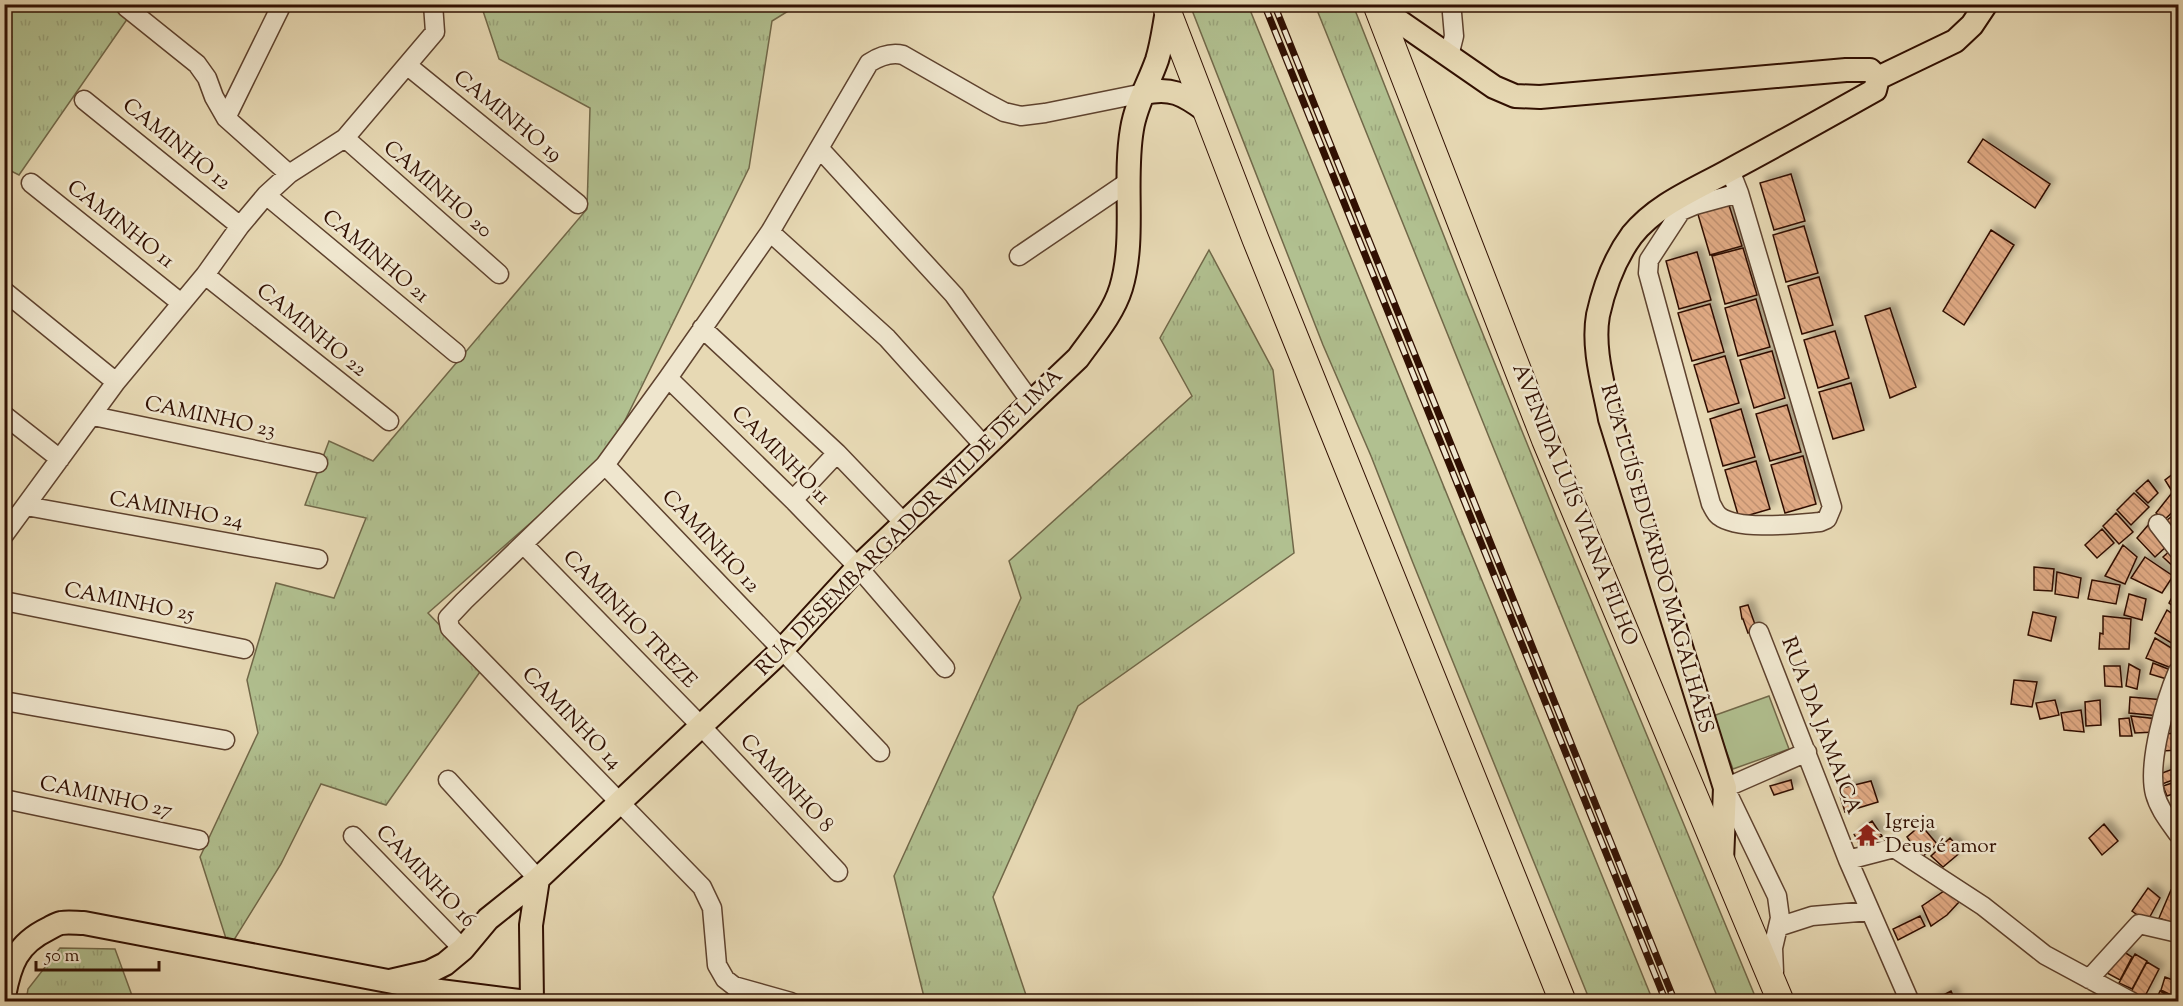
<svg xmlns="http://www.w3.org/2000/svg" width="2183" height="1006" font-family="'Sorts Mill Goudy',serif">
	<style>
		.grass { fill: url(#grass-tufts); stroke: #716849; stroke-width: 1.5 }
		.park { fill: #b1c090; stroke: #716849; stroke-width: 1.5 }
		.building { fill: url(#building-back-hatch); stroke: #311002; stroke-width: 1.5; filter: url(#shadow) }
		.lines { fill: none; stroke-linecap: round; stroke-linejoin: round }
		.minor-casing { stroke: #5e422e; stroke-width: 21 }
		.major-casing { stroke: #311002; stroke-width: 26 }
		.highway-casing { stroke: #311002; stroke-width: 28 }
		.minor { stroke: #efe6ce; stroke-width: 18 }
		.major { stroke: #e7d9b4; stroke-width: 22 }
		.highway { stroke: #e7d9b4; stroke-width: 26 }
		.rail-casing { stroke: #311002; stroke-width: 7 }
		.rail { stroke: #efe6ce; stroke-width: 4.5; stroke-dasharray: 14; stroke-linecap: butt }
		.labels { text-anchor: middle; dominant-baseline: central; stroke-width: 5; stroke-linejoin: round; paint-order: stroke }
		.street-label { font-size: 21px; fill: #311002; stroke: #efe6ce }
		.poi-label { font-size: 21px; fill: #311002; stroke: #efe6ce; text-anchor: start }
	</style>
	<defs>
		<pattern id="grass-tufts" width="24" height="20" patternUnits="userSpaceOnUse" patternTransform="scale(1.5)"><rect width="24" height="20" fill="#b1c090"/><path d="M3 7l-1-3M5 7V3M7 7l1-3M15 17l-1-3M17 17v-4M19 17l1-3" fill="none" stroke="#99a47b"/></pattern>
		<pattern id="building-back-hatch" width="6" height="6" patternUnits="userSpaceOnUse" patternTransform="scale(1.5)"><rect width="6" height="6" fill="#dfa983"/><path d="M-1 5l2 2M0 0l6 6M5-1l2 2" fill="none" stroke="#c09070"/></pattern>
		<filter id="shadow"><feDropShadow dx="5.5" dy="-5.5" stdDeviation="3" flood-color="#0004"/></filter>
	</defs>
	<rect width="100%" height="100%" fill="#e7d9b4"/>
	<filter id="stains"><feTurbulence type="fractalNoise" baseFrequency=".00333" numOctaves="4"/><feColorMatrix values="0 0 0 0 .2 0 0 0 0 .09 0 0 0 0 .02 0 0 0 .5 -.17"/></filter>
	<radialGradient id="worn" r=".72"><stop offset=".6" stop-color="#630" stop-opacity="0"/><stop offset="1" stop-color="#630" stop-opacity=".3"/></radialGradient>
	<path class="grass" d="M 4,5 L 137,5 L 19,175 L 5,168 Z
		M 481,5 L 798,5 L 772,21 L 749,168 L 608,455 L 428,613 L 482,669 L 386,805 L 321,784 L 281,864 L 229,948 L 200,857 L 258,733 L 247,680 L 276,583 L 334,598 L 366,518 L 305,505 L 329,441 L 373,461 L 587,209 L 590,108 L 499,59 Z
		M 1190,5 L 1248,5 L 1653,1001 L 1590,1001 L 1413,563 L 1371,456 L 1323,345 Z
		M 1315,5 L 1353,5 L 1468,297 L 1559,523 L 1757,1001 L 1719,1001 L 1491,442 Z
		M 1209,250 L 1273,370 L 1294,553 L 1078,706 L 993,897 L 1028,1001 L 925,1001 L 894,876 L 1021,598 L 1009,561 L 1192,396 L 1160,338 Z
		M 60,948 L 115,949 L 134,1001 L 26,1001 L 28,989 Z"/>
	<path class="park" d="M 1769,696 L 1789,749 L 1733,769 L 1713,716 Z"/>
	<path class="building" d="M 1983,139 L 2050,184 L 2035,208 L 1968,162 Z
		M 1791,174 L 1805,221 L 1774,230 L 1760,183 Z
		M 1728,202 L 1742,246 L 1710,255 L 1697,211 Z
		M 1804,226 L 1818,273 L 1786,282 L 1773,235 Z
		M 1991,230 L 2014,245 L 1964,325 L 1943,311 Z
		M 1743,248 L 1757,295 L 1725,304 L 1712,256 Z
		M 1697,252 L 1711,300 L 1679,309 L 1666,261 Z
		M 1819,277 L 1833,325 L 1802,334 L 1788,286 Z
		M 1756,299 L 1770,347 L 1738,356 L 1725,308 Z
		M 1710,304 L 1724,352 L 1692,361 L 1678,313 Z
		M 1890,308 L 1916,387 L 1890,398 L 1865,316 Z
		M 1835,331 L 1849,378 L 1818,388 L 1804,340 Z
		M 1772,351 L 1785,398 L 1754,408 L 1740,360 Z
		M 1725,356 L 1739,403 L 1708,412 L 1694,365 Z
		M 1851,383 L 1864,430 L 1833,439 L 1819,392 Z
		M 1787,405 L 1801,452 L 1770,461 L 1756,414 Z
		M 1741,409 L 1755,457 L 1723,466 L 1710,419 Z
		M 1803,456 L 1816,504 L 1785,513 L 1771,465 Z
		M 1756,461 L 1770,509 L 1739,518 L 1725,470 Z
		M 2178,470 L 2178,501 L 2165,480 Z
		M 2148,480 L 2158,493 L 2148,503 L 2136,491 Z
		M 2134,493 L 2149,507 L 2131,525 L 2117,510 Z
		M 2171,494 L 2178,507 L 2164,520 L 2156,513 Z
		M 2178,512 L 2178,528 L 2173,534 L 2163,523 Z
		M 2116,513 L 2133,532 L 2119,544 L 2103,526 Z
		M 2150,523 L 2168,545 L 2155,557 L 2137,538 Z
		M 2102,529 L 2114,543 L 2097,558 L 2085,545 Z
		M 2123,545 L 2137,557 L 2125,584 L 2105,576 Z
		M 2173,548 L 2178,554 L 2177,570 L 2163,557 Z
		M 2145,557 L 2173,576 L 2162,593 L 2131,578 Z
		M 2034,567 L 2054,569 L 2052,591 L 2034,590 Z
		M 2057,572 L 2081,578 L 2078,598 L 2055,594 Z
		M 2092,580 L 2120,585 L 2116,604 L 2088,599 Z
		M 2178,586 L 2178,610 L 2169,603 Z
		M 2129,594 L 2146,599 L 2142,620 L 2124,615 Z
		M 1748,605 L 1757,630 L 1748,633 L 1743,619 L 1742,619 L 1740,607 Z
		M 2167,610 L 2178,618 L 2178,647 L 2155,633 Z
		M 2033,612 L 2056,617 L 2051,641 L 2028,635 Z
		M 2103,616 L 2131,619 L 2129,649 L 2099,649 L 2100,633 L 2103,634 Z
		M 2155,638 L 2178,652 L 2174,669 L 2146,658 Z
		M 2153,663 L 2173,671 L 2170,680 L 2150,674 Z
		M 2129,664 L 2140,670 L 2137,689 L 2126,686 Z
		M 2104,666 L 2120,666 L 2122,687 L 2105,686 Z
		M 2014,680 L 2037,682 L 2032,707 L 2011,704 Z
		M 2130,697 L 2164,700 L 2160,716 L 2129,713 Z
		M 2055,700 L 2059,715 L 2040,719 L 2036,703 Z
		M 2100,700 L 2101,725 L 2086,726 L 2085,702 Z
		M 2081,710 L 2084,732 L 2064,730 L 2061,713 Z
		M 2131,716 L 2158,719 L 2155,732 L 2135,733 Z
		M 2129,718 L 2132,736 L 2120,736 L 2119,719 Z
		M 2178,733 L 2178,750 L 2162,751 L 2163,734 Z
		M 2178,767 L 2178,778 L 2157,786 L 2157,775 Z
		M 1791,780 L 1793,789 L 1774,795 L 1770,786 Z
		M 1871,781 L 1878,802 L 1845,812 L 1838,789 Z
		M 2178,781 L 2178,792 L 2167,796 L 2163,786 Z
		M 1872,821 L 1882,836 L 1861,847 L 1854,834 Z
		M 2104,824 L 2118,841 L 2102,855 L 2089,838 Z
		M 1921,825 L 1937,844 L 1921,858 L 1907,837 Z
		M 1950,838 L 1962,851 L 1943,867 L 1931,856 Z
		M 2148,888 L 2160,898 L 2147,922 L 2132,911 Z
		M 1947,889 L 1959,902 L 1947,915 L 1931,926 L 1922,906 Z
		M 2171,890 L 2178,893 L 2177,925 L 2159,918 Z
		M 1920,916 L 1925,926 L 1898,940 L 1893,929 Z
		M 2121,950 L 2132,957 L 2120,980 L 2107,973 Z
		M 2135,954 L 2147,961 L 2132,989 L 2119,983 Z
		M 2147,962 L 2159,969 L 2144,998 L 2131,992 Z
		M 2165,977 L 2178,982 L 2173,996 L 2161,990 Z
		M 1951,991 L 1956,1002 L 1930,1002 Z
		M 2160,991 L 2172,998 L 2175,991 L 2178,992 L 2178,1002 L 2155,1002 Z"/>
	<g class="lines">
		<g class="minor-casing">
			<path id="minor" d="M 126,7 L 197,64 L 207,78 L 214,97 L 226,118 L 289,174
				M 1449,56 L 1454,36 L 1452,13
				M 408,66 L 578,204
				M 84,100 L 240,226
				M 226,118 L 282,4
				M 345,138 L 499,274
				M 820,149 L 954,295 L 1031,402
				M 1730,170 L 1739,193 L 1832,507 L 1827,519 L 1820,522 C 1796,524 1738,531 1719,516 C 1715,513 1713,507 1711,504 L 1648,273 L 1649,260 L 1681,211 L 1695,205 L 1739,193
				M 31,183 L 181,303
				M 266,195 L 456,353
				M 770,232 L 887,338 L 985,447
				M 1019,256 L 1128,182
				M 205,275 L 389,421
				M 4,291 L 116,382
				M 702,328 L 837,453 L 904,523
				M 668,378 L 793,500 L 858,567 L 945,668
				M 4,415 L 60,459
				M 93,416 L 318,463
				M 605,465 L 880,752
				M 793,500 L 837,453
				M 26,506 L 318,559
				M 2158,524 L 2178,550
				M 4,535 L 116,382 L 205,275 L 240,226 L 266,195 L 289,174 L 345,138 L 435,32 L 433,4
				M 524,545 L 701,726 L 838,872
				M 4,601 L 244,649
				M 1759,632 L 1848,860 L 1910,1002
				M 2178,671 C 2166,699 2147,763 2155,794 C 2159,809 2169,821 2178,834
				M 4,701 L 225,740
				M 448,780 L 538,879
				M 4,799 L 199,840
				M 353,836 L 463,949
				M 1848,860 L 1894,848 L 1983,906 L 2045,955 L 2132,1002
				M 1778,927 L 1812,916 L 1870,911
				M 1774,972 L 1773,948 L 1780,918 L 1777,896 L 1725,788 L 1807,752
				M 2089,979 L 2139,924 L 2178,933
				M 791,1002 L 734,986 L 725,979 L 717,965 L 712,908 L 702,887 L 450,628 L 448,618 L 464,601 L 605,465 L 668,378 L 770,232 L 869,63 C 880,56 891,52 903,55 L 987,103 L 1004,112 L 1021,116 L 1045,113 L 1144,93"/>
		</g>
		<g class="major-casing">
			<path id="major" d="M 1377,6 L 1494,87 L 1515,96 L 1540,97 L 1846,70 L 1870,70 L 1878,78
				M 1144,93 C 1171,87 1183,94 1205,110
				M 1722,861 L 1725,788 L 1610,419 C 1604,386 1592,349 1598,315 C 1604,288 1615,258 1632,235 C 1657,204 1696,189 1730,170 C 1779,144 1827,117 1875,90 L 1878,78 L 1955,41 L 1972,25 L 1986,4
				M 390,981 L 429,972 L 445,964 L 463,949 L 488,919 L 538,879 L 781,651 L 858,567 L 1078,358 C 1093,337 1113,314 1121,288 C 1136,238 1123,181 1132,129 C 1136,104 1149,83 1157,60 C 1162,44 1164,27 1167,11
				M 4,996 C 10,964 17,944 48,929 C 52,927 56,924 61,923 C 68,922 77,923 84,923 L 440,991 L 527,1002
				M 532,1002 L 531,925 L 538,879"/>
		</g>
		<g class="highway-casing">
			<path id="highway" d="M 1165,4 L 1255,238 L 1563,1002
				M 1376,4 L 1545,440 L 1781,1002"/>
		</g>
		<use href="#minor" class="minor"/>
		<use href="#major" class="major"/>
		<use href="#highway" class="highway"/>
		<g class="rail-casing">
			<path id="rail" d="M 1264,4 L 1666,1002
				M 1274,4 L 1675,1002"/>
		</g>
		<use href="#rail" class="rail"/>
	</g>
	<defs>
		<g id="temple-bare" transform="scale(1.8)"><path d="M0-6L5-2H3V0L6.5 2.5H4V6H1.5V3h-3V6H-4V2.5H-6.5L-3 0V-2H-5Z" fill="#8f2418" stroke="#efe6ce" stroke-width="2.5" paint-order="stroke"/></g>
	</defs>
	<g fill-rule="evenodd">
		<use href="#temple-bare" x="1867" y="835"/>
	</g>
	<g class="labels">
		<g class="street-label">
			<text transform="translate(507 117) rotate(39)">CAMINHO 19</text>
			<text transform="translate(176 145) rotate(39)">CAMINHO 12</text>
			<text transform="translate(437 190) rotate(41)">CAMINHO 20</text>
			<text transform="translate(120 225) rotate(38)">CAMINHO 11</text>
			<text transform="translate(375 257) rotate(40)">CAMINHO 21</text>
			<text transform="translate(311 331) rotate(39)">CAMINHO 22</text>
			<text transform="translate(210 418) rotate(12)">CAMINHO 23</text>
			<text transform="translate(780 456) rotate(45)">CAMINHO 11</text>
			<text transform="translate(1574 505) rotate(68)">AVENIDA LUÍS VIANA FILHO</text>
			<text transform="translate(176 511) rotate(10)">CAMINHO 24</text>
			<text transform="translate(910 523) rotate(-45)">RUA DESEMBARGADOR WILDE DE LIMA</text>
			<text transform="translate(710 542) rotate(47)">CAMINHO 12</text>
			<text transform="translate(1656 559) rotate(74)">RUA LUÍS EDUARDO MAGALHÃES</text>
			<text transform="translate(129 603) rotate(11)">CAMINHO 25</text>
			<text transform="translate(629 620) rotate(46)">CAMINHO TREZE</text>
			<text transform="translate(571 719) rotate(46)">CAMINHO 14</text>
			<text transform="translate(1820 726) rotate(69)">RUA DA JAMAICA</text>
			<text transform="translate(786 784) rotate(47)">CAMINHO 8</text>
			<text transform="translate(106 798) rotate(12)">CAMINHO 27</text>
			<text transform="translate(425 877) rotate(46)">CAMINHO 16</text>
		</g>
		<g class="poi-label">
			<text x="1885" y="823">Igreja<tspan x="1885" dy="24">Deus é amor</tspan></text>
		</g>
	</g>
	<rect width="2183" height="1006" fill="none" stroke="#e7d9b4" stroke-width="24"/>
	<rect x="6" y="6" width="2171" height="994" fill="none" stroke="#311002" stroke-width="3"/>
	<rect x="12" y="12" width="2159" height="982" fill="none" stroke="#311002" stroke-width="1.5"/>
	<path d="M36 961v9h123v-9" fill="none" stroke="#311002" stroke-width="3"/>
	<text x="45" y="961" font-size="18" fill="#311002" stroke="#efe6ce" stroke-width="4.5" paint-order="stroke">50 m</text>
	<rect width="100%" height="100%" filter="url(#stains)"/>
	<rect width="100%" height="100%" fill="url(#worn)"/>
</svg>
